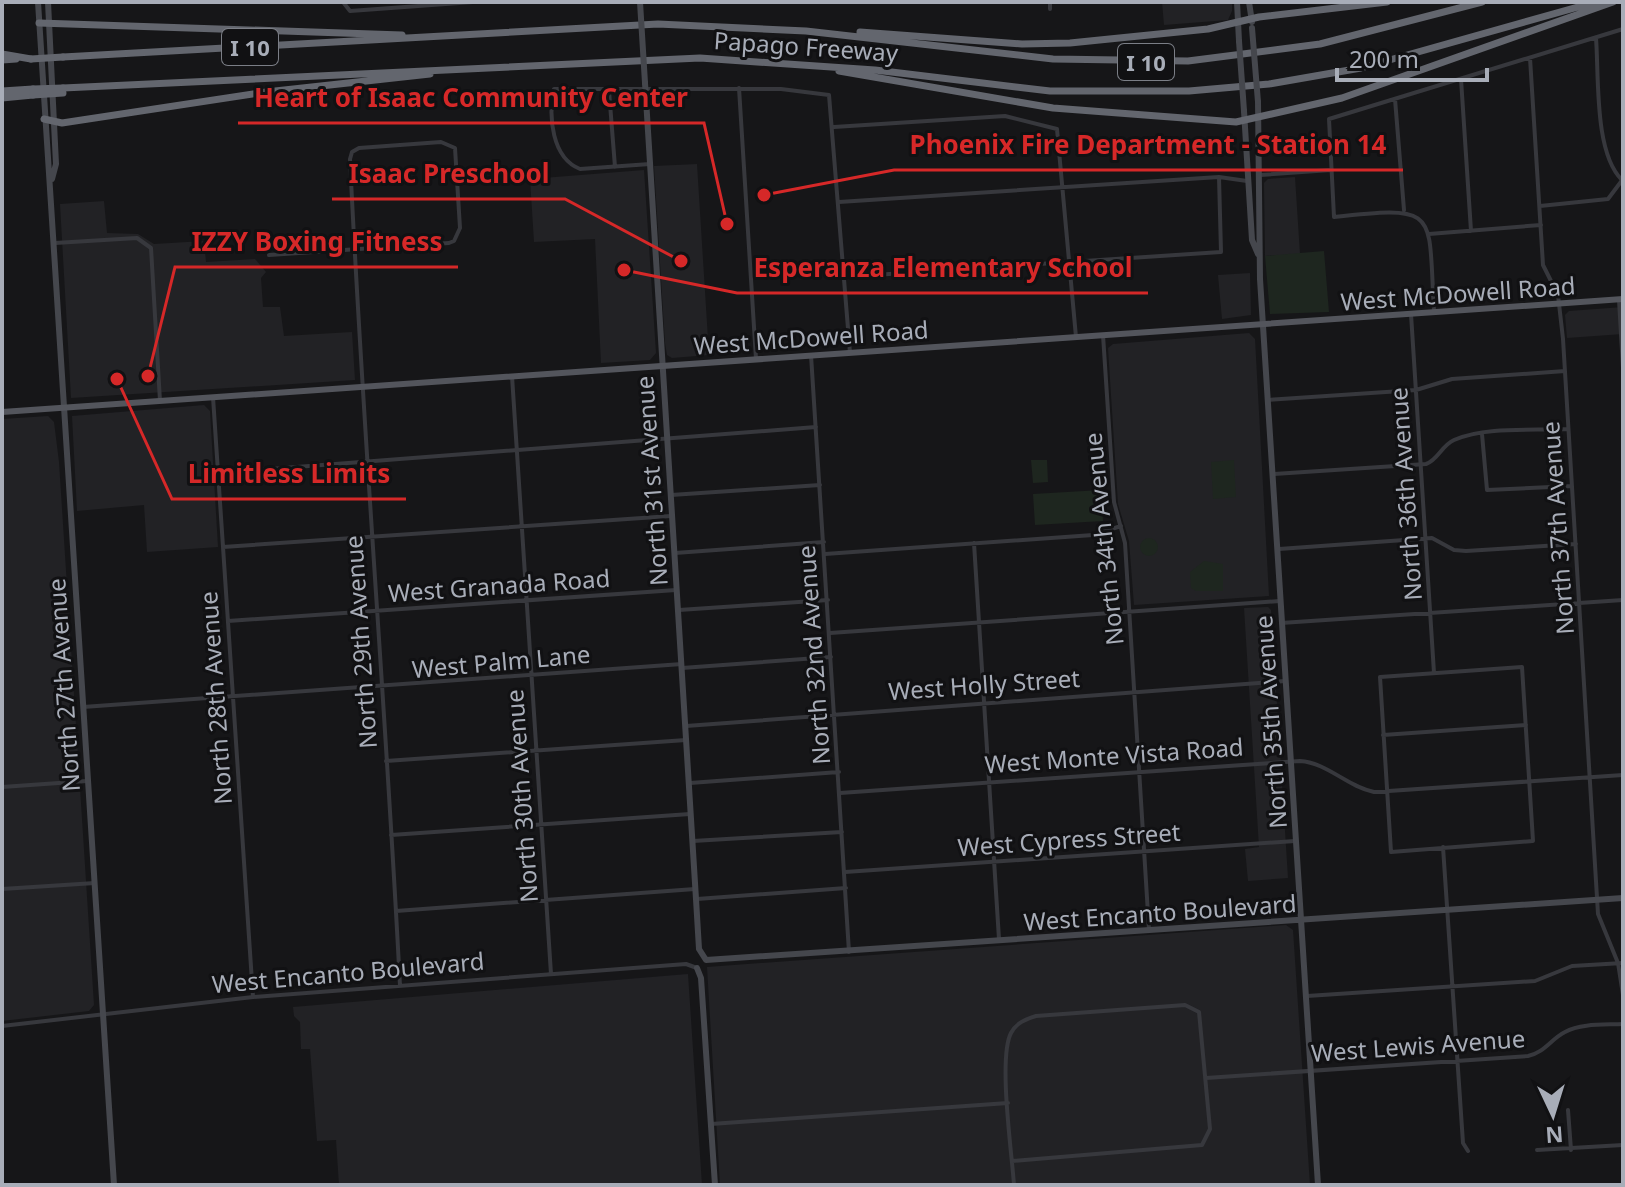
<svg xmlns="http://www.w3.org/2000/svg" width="1625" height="1187" font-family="'Noto Sans',sans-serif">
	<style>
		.built { fill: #222225 }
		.green { fill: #1e261f }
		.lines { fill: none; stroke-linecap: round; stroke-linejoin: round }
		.street { stroke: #37383d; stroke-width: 4 }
		.secondary { stroke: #45474d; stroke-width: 6 }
		.primary { stroke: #53555c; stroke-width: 6 }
		.highway { stroke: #63666e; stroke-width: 7 }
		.secondary-bridge { stroke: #45474d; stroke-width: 6 }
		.highway-bridge { stroke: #63666e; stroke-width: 7 }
		.labels { text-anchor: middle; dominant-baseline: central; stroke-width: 6; stroke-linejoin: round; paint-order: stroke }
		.shield { fill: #111113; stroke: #7b7e86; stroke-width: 2 }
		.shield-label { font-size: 22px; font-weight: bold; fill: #a8adb8 }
		.street-label { font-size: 24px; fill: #a8adb8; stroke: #111113 }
		.leader { fill: none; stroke: #d62828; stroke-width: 3 }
		.callout-dot { fill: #d62828; stroke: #111113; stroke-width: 3 }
		.callout-label { font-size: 26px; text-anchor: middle; font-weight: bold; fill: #d62828; stroke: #111113; stroke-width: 6; stroke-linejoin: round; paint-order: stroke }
	</style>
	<rect width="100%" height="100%" fill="#161618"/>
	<path class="built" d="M 1162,2 L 1232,2 L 1232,11 L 1228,20 L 1164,25 Z
		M 697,164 L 709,355 L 672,358 L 667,355 L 665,343 L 654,166 Z
		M 644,170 L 656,353 L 650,360 L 601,363 L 595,239 L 534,242 L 530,179 Z
		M 1295,177 L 1300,254 L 1265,256 L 1264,183 L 1268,179 Z
		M 104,201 L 107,233 L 138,234 L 154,244 L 204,241 L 206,262 L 255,259 L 266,272 L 261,278 L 263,307 L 280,307 L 284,336 L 352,332 L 355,380 L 71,398 L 60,204 Z
		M 1250,273 L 1251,315 L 1222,319 L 1218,275 Z
		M 1623,307 L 1623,334 L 1567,338 L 1565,315 L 1569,311 Z
		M 1249,333 L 1255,339 L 1269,596 L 1134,605 L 1129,541 L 1118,504 L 1108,348 L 1113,344 Z
		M 204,405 L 210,411 L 218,547 L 147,552 L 144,505 L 77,511 L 72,416 Z
		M 48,416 L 54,422 L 59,462 L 94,1005 L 89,1011 L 2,1021 L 2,419 Z
		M 1268,607 L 1271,610 L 1288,878 L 1248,881 L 1245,849 L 1259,847 L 1244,608 Z
		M 1286,925 L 1293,930 L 1310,1185 L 720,1185 L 707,967 Z
		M 688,974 L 702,1185 L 339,1185 L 336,1140 L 317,1141 L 310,1049 L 301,1049 L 300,1022 L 294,1016 L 293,1007 Z"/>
	<path class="green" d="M 1324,251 L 1329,312 L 1270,314 L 1265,256 Z
		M 1031,460 L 1047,460 L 1048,482 L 1033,483 Z
		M 1234,460 L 1236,497 L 1213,499 L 1211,462 Z
		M 1101,490 L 1103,521 L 1035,525 L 1033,494 Z
		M1140 547a9 9 0 1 1 18 0a9 9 0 1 1-18 0Z
		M 1204,561 L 1223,564 L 1223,591 L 1196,591 L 1191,588 L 1190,572 Z"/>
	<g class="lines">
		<path class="street" d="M 343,2 L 350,11 L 473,2
			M 1050,2 L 1050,9
			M 1596,38 C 1599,76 1594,153 1622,180
			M 1530,58 L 1543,265 L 1558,295 L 1563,339 L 1598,914 L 1618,963 L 1623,995
			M 1461,79 L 1471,231
			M 739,88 L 756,359
			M 609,91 L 615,167
			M 1395,99 L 1404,210
			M 834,127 L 1005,116 L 1057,129 L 1076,337
			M 650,164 L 580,169 C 552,158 548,117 554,89 L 781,89 L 829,95 L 850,353
			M 1260,175 L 1331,170
			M 839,202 L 1219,177 L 1247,181
			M 1540,206 L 1608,199 L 1623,179
			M 1429,234 L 1541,225
			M 55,243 L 137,238 L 151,248 L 160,401
			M 269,255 L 449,243 L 454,241 L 460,228 L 455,148 L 441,142 L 359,148 L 352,152 L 350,159 C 363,435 386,710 400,986
			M 844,277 L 1221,252 L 1219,177
			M 1619,300 L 1623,368
			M 1434,311 C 1428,211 1441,205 1334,217 L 1329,119 L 1623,29
			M 1411,314 L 1434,673
			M 1103,335 L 1114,502 L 1125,543 L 1149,930
			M 811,355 L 849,952
			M 512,376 L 551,974
			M 213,397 L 253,997
			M 1267,400 L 1416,390 L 1452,379 L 1565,371
			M 1482,434 L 1487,490 L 1572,486
			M 218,473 L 816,427
			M 1274,474 L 1426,464 C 1438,460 1441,446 1454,440 C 1486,426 1534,431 1568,429
			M 671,495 L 820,485
			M 974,543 L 999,939
			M 223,547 L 671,516
			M 1279,549 L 1432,538 L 1454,550 L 1466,551 L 1576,544
			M 675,553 L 824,542
			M 825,554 L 1093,535 L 1121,526
			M 679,610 L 828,600
			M 228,621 L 676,590
			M 1281,623 L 1623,600
			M 830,633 L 1280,601
			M 1522,667 L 1533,841 L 1391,852 L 1380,677 Z
			M 682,668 L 831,657
			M 83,707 L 682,664
			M 686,726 L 1285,681
			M 1383,735 L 1526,725
			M 386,761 L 686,740
			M 690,783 L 839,772
			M 2,787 L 87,781
			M 840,793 L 1300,761 C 1328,763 1346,786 1374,792 L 1623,775
			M 391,835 L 690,814
			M 693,841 L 842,832
			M 1443,847 L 1463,1143 L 1468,1151
			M 845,872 L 1295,841
			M 2,889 L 95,883
			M 697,899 L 846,888
			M 396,911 L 695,889
			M 1307,996 L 1535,981 L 1572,966 L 1623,963
			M 2,1026 L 253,997 L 686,964 L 697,968
			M 1206,1078 L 1528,1056 C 1544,1053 1551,1039 1565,1032 C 1581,1023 1605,1025 1623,1024
			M 1568,1110 L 1571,1150
			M 711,1124 L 1008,1103
			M 1537,1150 L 1623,1145
			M 1012,1161 L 1202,1145 L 1210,1129 L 1199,1012 L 1185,1005 L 1036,1016 C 1026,1019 1016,1023 1011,1033 C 998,1058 1012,1154 1014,1185"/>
		<path class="secondary" d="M 38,2 L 114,1185
			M 48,2 L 56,164 L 52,179
			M 1237,2 L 1239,41
			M 1249,2 L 1252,22
			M 645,83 L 696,899 L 699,949 L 706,960 L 1623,898
			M 1258,102 L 1260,279 L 1318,1185
			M 1244,111 L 1252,240 L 1258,254
			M 697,968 L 701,978 L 715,1185"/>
		<path class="primary" d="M 2,412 L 1623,299"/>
		<path class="highway" d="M 39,23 L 402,35
			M 860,32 L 1022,44 L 1070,43 L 1208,29 L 1259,17 L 1387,2
			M 2,54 L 31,59
			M 63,57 L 658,24 L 806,31 L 1053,59 L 1188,61 L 1320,44 L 1482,2
			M 2,60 L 16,59
			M 839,71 L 1053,108 L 1236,122 L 1342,98 L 1613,2
			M 63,88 L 700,58 L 875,70 L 1050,91 L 1189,91 L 1269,84 L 1361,68 L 1596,2
			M 2,91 L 33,89
			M 2,98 L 33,95
			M 44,119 L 62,123 L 266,92 L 430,74"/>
		<path class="secondary-bridge" d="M 640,2 L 645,83
			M 1252,28 L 1258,102
			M 1239,41 L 1244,111"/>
		<path class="highway-bridge" d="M 31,59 L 63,57
			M 33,89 L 63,88
			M 33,95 L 63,93"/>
	</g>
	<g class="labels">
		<g class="shield">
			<rect x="222" y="29" width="56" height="36" rx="6"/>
			<rect x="1118" y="44" width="56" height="36" rx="6"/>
		</g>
		<g class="shield-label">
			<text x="250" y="47">I 10</text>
			<text x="1146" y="62">I 10</text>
		</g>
		<g class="street-label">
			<text transform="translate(806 46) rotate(4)">Papago Freeway</text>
			<text transform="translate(1458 293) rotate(-4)">West McDowell Road</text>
			<text transform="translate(811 337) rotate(-4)">West McDowell Road</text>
			<text transform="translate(651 481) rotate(-94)">North 31st Avenue</text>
			<text transform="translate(1405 494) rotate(-94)">North 36th Avenue</text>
			<text transform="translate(1557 528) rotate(-94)">North 37th Avenue</text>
			<text transform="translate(1103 539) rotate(-96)">North 34th Avenue</text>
			<text transform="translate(499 585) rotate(-4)">West Granada Road</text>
			<text transform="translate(360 642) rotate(-94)">North 29th Avenue</text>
			<text transform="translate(813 655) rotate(-94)">North 32nd Avenue</text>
			<text transform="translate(501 661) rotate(-5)">West Palm Lane</text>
			<text transform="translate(984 684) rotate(-4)">West Holly Street</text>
			<text transform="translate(63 685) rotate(-94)">North 27th Avenue</text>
			<text transform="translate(215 698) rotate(-94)">North 28th Avenue</text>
			<text transform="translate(1270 722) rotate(-94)">North 35th Avenue</text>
			<text transform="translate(1114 755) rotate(-4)">West Monte Vista Road</text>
			<text transform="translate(521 796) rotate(-94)">North 30th Avenue</text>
			<text transform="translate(1069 839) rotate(-4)">West Cypress Street</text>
			<text transform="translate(1160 912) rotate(-4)">West Encanto Boulevard</text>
			<text transform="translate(348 972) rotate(-5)">West Encanto Boulevard</text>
			<text transform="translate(1418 1045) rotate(-4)">West Lewis Avenue</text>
		</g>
	</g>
	<path class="leader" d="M727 224L704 123H238M764 195L894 170H1403M681 261L565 199H332M148 376L175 267H458M624 270L737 293H1148M117 379L172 499H406"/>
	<g class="callout-dot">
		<circle cx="727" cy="224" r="8"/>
		<circle cx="764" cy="195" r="8"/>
		<circle cx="681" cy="261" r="8"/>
		<circle cx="148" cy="376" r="8"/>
		<circle cx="624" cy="270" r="8"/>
		<circle cx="117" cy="379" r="8"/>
	</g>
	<g class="callout-label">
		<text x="471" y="107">Heart of Isaac Community Center</text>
		<text x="1148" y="154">Phoenix Fire Department - Station 14</text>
		<text x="449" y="183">Isaac Preschool</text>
		<text x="317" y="251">IZZY Boxing Fitness</text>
		<text x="943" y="277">Esperanza Elementary School</text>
		<text x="289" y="483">Limitless Limits</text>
	</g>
	<rect width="1625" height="1187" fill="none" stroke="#a8adb8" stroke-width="8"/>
	<g transform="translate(1553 1115) rotate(176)" stroke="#111113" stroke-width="6" paint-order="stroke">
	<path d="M0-6L14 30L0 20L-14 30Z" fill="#a8adb8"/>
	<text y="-12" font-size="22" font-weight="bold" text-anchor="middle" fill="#a8adb8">N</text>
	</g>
	<path d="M1337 68v12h150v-12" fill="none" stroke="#a8adb8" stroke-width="4"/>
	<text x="1349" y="68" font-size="24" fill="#a8adb8" stroke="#111113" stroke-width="6" paint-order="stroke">200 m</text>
</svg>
